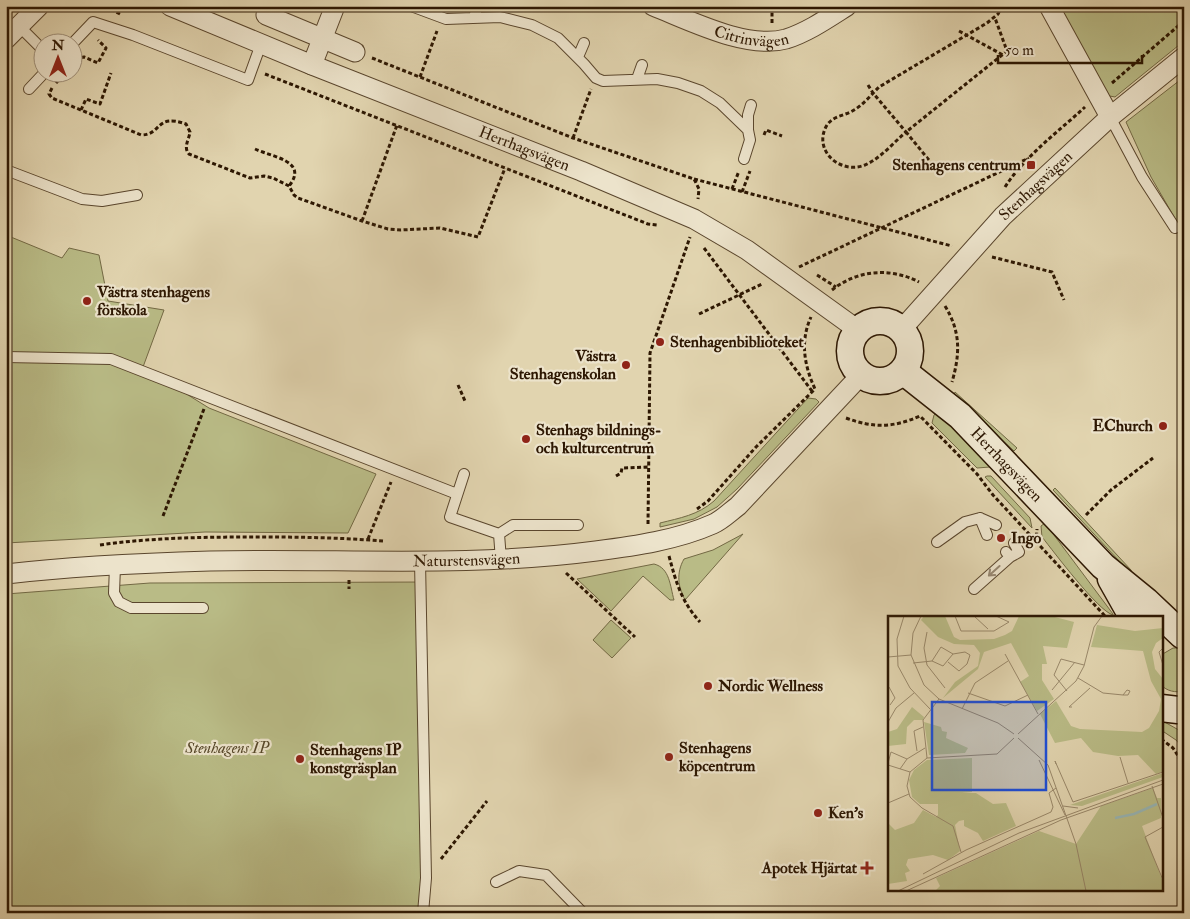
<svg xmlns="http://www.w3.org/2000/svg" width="1190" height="919" font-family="'IM FELL Double Pica',serif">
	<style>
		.green { fill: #b9bb86; stroke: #736944 }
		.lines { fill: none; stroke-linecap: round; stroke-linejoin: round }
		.lane-casing { stroke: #5a462d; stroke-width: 12 }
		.street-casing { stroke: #5a462d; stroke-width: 21 }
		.secondary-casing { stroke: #2d1702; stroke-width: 29 }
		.path { stroke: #2d1702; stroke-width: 3; stroke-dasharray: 4 2.5; stroke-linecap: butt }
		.lane { stroke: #ece3cb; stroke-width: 10 }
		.street { stroke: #ece3cb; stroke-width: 19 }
		.secondary { stroke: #ece3cb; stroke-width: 26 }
		.oneway { stroke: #968771 }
		.poi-dot { fill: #8f2418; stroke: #ece3cb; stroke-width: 2 }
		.labels { text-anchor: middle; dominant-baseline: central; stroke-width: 4.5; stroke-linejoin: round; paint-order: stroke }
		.street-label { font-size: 16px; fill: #2d1702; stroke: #ece3cb }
		.poi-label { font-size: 16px; font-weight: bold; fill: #2d1702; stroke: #ece3cb; text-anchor: start }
		.park-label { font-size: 16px; font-style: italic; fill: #57482a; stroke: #ece3cb }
		.inset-river { fill: none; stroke: #98b6b5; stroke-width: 2.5 }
		.inset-road { fill: none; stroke: #99886a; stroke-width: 1 }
		.view { fill: #1d4ed8; fill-opacity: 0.15; stroke: #1d4ed8; stroke-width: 2.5 }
		.inset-edge { fill: none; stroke: #2d1702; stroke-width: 2.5 }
	</style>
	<rect width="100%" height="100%" fill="#e1d4af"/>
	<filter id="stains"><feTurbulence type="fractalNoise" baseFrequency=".004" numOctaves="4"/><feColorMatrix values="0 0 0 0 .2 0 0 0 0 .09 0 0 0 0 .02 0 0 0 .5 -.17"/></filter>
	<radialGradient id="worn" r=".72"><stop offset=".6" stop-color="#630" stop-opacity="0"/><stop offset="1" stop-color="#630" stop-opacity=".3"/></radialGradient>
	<path class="green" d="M 1049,6 L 1184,6 L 1184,41 L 1115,97 L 1099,94 Z
		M 1184,77 L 1184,234 L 1151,177 L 1126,122 Z
		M 6,235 L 62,258 L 69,248 L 99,255 L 108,301 L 164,310 L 143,367 L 209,408 L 376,474 L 348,533 L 205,532 L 6,543 Z
		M 955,392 L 1017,448 L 1014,451 L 954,395 Z
		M 808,398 L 816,399 L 819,402 L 737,489 L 717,507 L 694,519 L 660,527 L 660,523 C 680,518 698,515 714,501 Z
		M 938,411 L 992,465 L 990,467 L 977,468 L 932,423 L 934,415 Z
		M 987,476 L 991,476 L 1030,518 L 1032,528 L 985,477 Z
		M 1055,488 L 1131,570 L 1133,576 L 1053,490 Z
		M 1045,523 L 1113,614 L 1113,615 C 1098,611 1054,552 1042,537 L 1041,526 Z
		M 743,534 L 685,600 C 678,587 676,573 684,559 L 713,550 Z
		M 654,564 C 670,568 670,586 674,600 L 670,600 L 643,576 L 611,611 L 577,579 Z
		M 425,582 L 421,913 L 6,913 L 6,594 L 150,583 Z
		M 611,620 L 631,638 L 612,658 L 593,640 Z
		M 1173,648 L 1184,648 L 1184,691 C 1175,693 1167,691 1161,685 L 1161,655 Z
		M 1161,720 L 1184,733 L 1184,749 L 1176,740 L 1161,730 Z"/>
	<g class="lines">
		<g class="lane-casing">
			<path id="lane" d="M 411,6 L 446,19 L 500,17 L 532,25 L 558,38 L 584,64 L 596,78 L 603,81 L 657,79 L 678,83 L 701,91 L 720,103 L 748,130 L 750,140 L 744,159
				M 474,17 L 478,6
				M 19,26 L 42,49
				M 72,44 L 93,22 L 133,35 L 248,80 L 261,44
				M 578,57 L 584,43
				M 637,79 L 642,65
				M 29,89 L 45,72
				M 1110,117 L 1142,177 L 1175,228
				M 748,130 L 748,115 L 751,105
				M 6,170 L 82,199 L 102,201 L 137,195
				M 6,357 L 111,359 L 457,494
				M 464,474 L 450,517 L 499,534
				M 980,518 L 996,525
				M 499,534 L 513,525 L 578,525
				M 499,534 L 501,560
				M 937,542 L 965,522 L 980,518 L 987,535
				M 1010,557 L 1019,552 L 1014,543
				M 420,561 L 426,878 L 423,913
				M 115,566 L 114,593 L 119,602 L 131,608 L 203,608
				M 974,589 L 1010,557 L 1006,552
				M 496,882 L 519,871 L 546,875 L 583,913"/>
		</g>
		<g class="street-casing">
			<g id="street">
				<path id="s1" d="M 170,6 L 312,65 L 581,171 L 694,219 L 747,250 L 858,330"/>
				<path id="s2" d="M 653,6 C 689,20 747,50 786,39 C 808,32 828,18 847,6"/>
				<path d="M 1049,6 L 1110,117"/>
				<path d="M 266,15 L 355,52"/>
				<path d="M 6,39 L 39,6"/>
				<path d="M 312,65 L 335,6"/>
				<path id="s3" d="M 902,329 L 1003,216 L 1110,117 L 1184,57"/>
				<path id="s4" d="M 6,574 C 74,566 142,563 210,561 C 339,558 468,568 596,551 C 635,546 677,540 713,524 C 722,520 730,512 738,506 L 861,375"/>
			</g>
		</g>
		<g class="secondary-casing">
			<g id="secondary">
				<circle cx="880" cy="351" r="30"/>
				<path id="s5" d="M 903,371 L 960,416 L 1103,566 L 1146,601 L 1182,635"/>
				<path d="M 1111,579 L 1133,618"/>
				<path d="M 1161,708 L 1178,710 L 1184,709"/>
			</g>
		</g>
		<path class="path" d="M 105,6 L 120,14
			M 772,6 L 772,23
			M 118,13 L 122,6
			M 959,31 L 1003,55
			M 372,58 L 573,138 L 694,179 L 699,189 L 698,199
			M 72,66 L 79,58 L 84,57 L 98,63 L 106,48 L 98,40
			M 265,74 L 648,224 L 657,225
			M 420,77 L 437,31
			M 56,83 L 66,72
			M 1112,83 L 1184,21
			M 868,85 L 873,93 L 906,132 C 893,143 881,158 865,165 C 840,175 812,150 827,125 C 834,115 845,116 854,110 C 863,105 871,95 879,87 L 987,23 L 998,14 L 1002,6
			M 52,88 L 49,94 L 52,98 L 141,135 C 162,135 155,113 186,124 L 190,132 C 189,140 183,147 189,154 L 250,178 L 264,176 L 273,178 L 289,186 L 294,195 L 298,198 L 362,221 L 388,229 L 401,230 L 440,228 L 478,237 L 505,168
			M 81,110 L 86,99 L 100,104 L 111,73
			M 764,135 L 766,130 L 782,136
			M 573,138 L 591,89
			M 255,149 C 272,157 309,161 289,186
			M 933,165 L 906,132 L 1007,51 L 995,18
			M 694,179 L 952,246
			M 1005,187 C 1025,156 1058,132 1085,107
			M 732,189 L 739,171
			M 742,192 L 750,171
			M 362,221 L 397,125
			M 704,248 L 812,391
			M 992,257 L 1052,272 L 1064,300
			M 799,267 L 1029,158
			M 817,275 L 836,287
			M 832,290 C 857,270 890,267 919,282
			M 945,306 C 961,332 960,354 952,382
			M 699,314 L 762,284
			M 458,385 L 465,401
			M 846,418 C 873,428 893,428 920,416 L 977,474 L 993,495 L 1105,616
			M 616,476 L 621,473 L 622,468 L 649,467
			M 697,509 L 708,501 L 756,447 L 815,389 C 804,365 800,341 811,317
			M 1086,515 L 1111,490 L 1153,458
			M 163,516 L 204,409
			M 648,524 L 650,353 L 690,237
			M 368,539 L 391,482
			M 1036,543 L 1037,529
			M 100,545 C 156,537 212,537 268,537 C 306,537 345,538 383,541
			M 669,556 C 676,582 681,601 700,622
			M 566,573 L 635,637
			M 349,580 L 349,589
			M 1161,739 L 1173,748 L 1184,765
			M 441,859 L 487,801"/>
		<use href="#lane" class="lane"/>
		<use href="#street" class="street"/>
		<use href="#secondary" class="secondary"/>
	</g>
	<defs><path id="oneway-shaft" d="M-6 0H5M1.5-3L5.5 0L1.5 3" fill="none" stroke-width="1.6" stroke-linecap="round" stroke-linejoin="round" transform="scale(1.25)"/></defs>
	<use class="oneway" href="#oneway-shaft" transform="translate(994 571) rotate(138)"/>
	<g class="poi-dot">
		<rect x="1026" y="160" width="10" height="10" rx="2.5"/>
		<circle cx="87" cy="301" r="5"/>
		<circle cx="660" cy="342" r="5"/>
		<circle cx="626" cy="365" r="5"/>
		<circle cx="1163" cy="426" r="5"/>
		<circle cx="526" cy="439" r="5"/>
		<circle cx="1001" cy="538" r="5"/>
		<circle cx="708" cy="686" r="5"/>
		<circle cx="669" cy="757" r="5"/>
		<circle cx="300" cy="759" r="5"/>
		<circle cx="818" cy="813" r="5"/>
		<path d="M864.5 860.5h5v5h5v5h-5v5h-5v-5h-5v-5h5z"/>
	</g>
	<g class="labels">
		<g class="street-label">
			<text stroke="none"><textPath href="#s2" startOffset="104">Citrinvägen</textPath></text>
			<text stroke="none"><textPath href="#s1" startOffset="382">Herrhagsvägen</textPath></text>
			<text stroke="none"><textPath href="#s3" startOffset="196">Stenhagsvägen</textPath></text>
			<text stroke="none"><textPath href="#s5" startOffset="140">Herrhagsvägen</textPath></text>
			<text stroke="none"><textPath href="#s4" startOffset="461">Naturstensvägen</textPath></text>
		</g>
		<g class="poi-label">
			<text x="1021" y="165" text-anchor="end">Stenhagens centrum</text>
			<text x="97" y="292">Västra stenhagens<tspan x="97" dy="18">förskola</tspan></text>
			<text x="670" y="342">Stenhagenbiblioteket</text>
			<text x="616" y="356" text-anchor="end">Västra<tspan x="616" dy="18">Stenhagenskolan</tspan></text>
			<text x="1153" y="426" text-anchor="end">EChurch</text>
			<text x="536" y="430">Stenhags bildnings-<tspan x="536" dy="18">och kulturcentrum</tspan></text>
			<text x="1011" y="538">Ingo</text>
			<text x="718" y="686">Nordic Wellness</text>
			<text x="679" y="748">Stenhagens<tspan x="679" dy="18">köpcentrum</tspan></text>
			<text x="310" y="750">Stenhagens IP<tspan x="310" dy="18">konstgräsplan</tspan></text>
			<text x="828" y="813">Ken's</text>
			<text x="857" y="868" text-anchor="end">Apotek Hjärtat</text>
		</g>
		<g class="park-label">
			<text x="227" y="748">Stenhagens IP</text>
		</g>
	</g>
	<g transform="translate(888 616)">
		<rect width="275" height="275" fill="#e1d4af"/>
		<path d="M 36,0 L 57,0 L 66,21 L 72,24 L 106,23 L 117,19 L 124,15 L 131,0 L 163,0 L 186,6 L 179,32 L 155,30 L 159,48 L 154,48 L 154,64 L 166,83 L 149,95 L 132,66 L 141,60 L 123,27 L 96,36 L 90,53 L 55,82 L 67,66 L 90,50 L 92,37 L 86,29 L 66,28 L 50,21 L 33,4 ZM 209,9 L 247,15 L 275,12 L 275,22 L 268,27 L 264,36 L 267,53 L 275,63 L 275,156 L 268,158 L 250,139 L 230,140 L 205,136 L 193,122 L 167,127 L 152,98 L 168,85 L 183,110 L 192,113 L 254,116 L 261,112 L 271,95 L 273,83 L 263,65 L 255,35 L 203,31 ZM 24,91 L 36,101 L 35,104 L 26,104 L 19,111 L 18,128 L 0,130 L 0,116 L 9,113 ZM 36,106 L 53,111 L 54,115 L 59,116 L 58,122 L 80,132 L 77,137 L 41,139 ZM 84,142 L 84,176 L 74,177 L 88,177 L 105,188 L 118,187 L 128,210 L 95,225 L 90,217 L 76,210 L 76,204 L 71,205 L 67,209 L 72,235 L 60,244 L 45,239 L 20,243 L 18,249 L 22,255 L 17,257 L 19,265 L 0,268 L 0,207 L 7,214 L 26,207 L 35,194 L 48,201 L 50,199 L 50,188 L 32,188 L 24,181 L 21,164 L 26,154 L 39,144 ZM 275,157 L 275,161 L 194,190 L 182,189 ZM 265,172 L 269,182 L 273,182 L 273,202 L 254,210 L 275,266 L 275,275 L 47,275 L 52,270 L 48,262 L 151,215 L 188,228 L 213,190 Z" fill="#b9bb86"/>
		<path class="inset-river" d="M 227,202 L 246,198 L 269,188"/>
		<path class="inset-road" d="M 16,0 L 9,23 L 10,50 L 22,72 L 42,93M 33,0 L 25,17 L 23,39 L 36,69 L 51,83 L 110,107 L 126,118M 67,0 L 73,15 L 106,15 L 121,6 L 108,0M 86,0 L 100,13M 39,16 L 36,32 L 39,49 L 57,72M 275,32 L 271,36 L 275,49M 117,38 L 150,98M 0,41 L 23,39M 44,45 L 53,31 L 65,38M 25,47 L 44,45 L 55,50 L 65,38 L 77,36 L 82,39 L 79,48 L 71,55 L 60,46M 190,62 L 215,77 L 235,79 L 239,74 L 242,75 L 240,79 L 235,79M 1,71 L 7,82 L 2,89M 164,74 L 187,46M 179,75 L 166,59 L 173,43 L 196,49M 80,77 L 117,90 L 140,79M 184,91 L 181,91 L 202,72M 74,93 L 87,67 L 120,45M 0,106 L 8,92 L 26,77M 130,118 L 188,65 L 196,50 L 206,11 L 214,0M 130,122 L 160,149 L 188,228 L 198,275M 29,135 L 26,115 L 35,111M 232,141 L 240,167M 39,142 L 35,104 L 51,83M 151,144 L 177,199M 0,147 L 3,136 L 19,143M 168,148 L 167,145 L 185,186 L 275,156M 0,149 L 22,156M 12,153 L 19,143 L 37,132M 264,170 L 275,202M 0,187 L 21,178M 175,190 L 190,192M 275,211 L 257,221 L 275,264M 73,236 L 65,210 L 34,192 L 22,181 L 19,170 L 22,156 L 39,142 L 109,138 L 126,122M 35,258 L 78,234 L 163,196 L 165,191 L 161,177 L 168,172M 10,275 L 131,217 L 275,164M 18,275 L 173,204 L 275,168"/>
		<path class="view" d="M 44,86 L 158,86 L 158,174 L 44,174 Z"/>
		<rect width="275" height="275" class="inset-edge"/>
	</g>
	<rect width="1190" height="919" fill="none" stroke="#e1d4af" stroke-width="25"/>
	<rect x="8" y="8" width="1175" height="904" fill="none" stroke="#2d1702" stroke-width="2.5"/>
	<rect x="12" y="12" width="1165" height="894" fill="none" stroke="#2d1702"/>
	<g transform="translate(58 58)"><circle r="24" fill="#ece3cb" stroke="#a0917b"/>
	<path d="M0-4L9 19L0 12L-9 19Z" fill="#8f2418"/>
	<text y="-8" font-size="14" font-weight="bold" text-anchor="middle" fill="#2d1702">N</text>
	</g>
	<path d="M998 55v8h144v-8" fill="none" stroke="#2d1702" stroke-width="2.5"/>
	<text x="1005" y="55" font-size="15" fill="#2d1702" stroke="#ece3cb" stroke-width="4" paint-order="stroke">50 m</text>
	<rect width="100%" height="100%" filter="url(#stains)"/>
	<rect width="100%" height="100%" fill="url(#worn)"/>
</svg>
